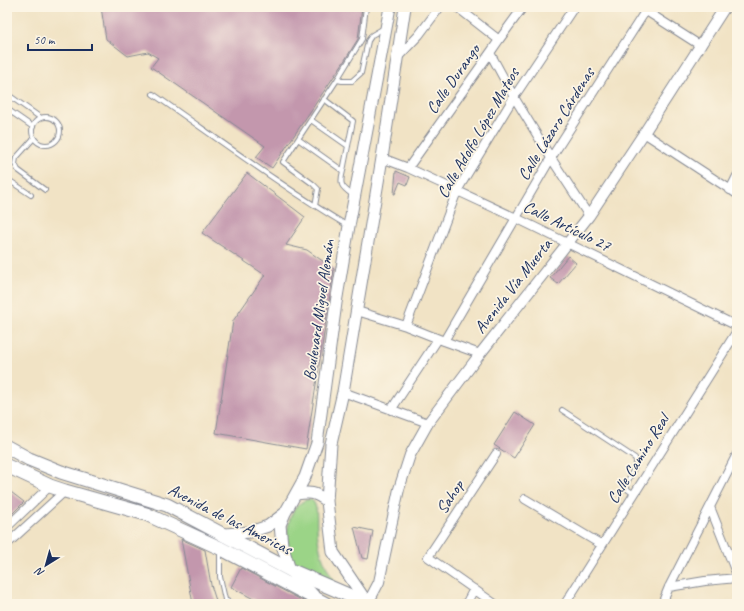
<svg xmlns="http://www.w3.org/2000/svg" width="744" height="611" font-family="Caveat,sans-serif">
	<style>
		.green { fill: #9bd487; stroke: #5b8272 }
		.building { fill: #c397ad }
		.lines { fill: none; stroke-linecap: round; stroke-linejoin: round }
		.service-casing { stroke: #868992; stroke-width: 6 }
		.minor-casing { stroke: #868992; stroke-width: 10 }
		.tertiary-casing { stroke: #868992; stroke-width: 12 }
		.secondary-casing { stroke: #868992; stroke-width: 13 }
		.primary-casing { stroke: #868992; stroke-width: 15 }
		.service { stroke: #fff; stroke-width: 4 }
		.minor { stroke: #fff; stroke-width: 8 }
		.tertiary { stroke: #fff; stroke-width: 10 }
		.secondary { stroke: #fff; stroke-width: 11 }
		.primary { stroke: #fff; stroke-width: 13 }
		.labels { text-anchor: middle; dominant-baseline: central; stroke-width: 3.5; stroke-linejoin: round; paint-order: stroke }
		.street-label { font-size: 17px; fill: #1b2f5e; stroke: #fcf5e5 }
	</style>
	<rect width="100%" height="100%" fill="#fcf5e5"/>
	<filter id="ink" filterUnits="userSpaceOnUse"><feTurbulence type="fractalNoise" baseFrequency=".025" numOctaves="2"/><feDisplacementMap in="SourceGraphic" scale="8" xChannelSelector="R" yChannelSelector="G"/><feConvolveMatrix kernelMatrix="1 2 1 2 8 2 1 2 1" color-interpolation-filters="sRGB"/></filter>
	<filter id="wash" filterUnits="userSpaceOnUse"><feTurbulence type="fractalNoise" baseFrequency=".012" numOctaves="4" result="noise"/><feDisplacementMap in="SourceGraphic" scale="16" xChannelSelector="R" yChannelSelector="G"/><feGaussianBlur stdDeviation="0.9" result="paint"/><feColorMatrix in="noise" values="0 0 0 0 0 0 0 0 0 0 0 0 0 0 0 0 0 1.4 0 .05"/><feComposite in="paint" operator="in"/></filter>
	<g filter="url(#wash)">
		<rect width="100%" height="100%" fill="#f1e3c5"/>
		<path class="green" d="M 310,499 C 319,503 316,519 317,528 C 318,549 324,564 334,581 L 333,583 C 325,579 316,574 308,570 C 305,568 300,567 297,564 C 282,548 284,503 310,499 Z"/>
		<g id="blocks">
			<path class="building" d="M 101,7 L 362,7 L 358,39 L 343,63 L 272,168 L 256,157 L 265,146 L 151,67 L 158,58 L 148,52 L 128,56 L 106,39 Z
				M 396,171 L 410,177 L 407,185 L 400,182 L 395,194 L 394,194 Z
				M 247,173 L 305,217 L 286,245 L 307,250 L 334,269 L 306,449 L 216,433 L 233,321 L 265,275 L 202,233 Z
				M 568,256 L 576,263 L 558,284 L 550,278 Z
				M 515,412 L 535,425 L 514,458 L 494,445 Z
				M 7,489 L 24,502 L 7,519 Z
				M 354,527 L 373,531 L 368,559 L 362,558 Z
				M 181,539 L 205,550 L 211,585 L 217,604 L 193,604 Z
				M 241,568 L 309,604 L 263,604 L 231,587 Z"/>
		</g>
	</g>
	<g filter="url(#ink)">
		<use href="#blocks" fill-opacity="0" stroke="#868992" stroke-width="1"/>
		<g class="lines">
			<g class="service-casing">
				<path id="service" d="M 337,80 L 342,81 L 352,81 L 361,73 L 368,41 L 372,35 L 384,28
					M 7,94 L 41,118
					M 153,94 C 218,139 281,186 348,226
					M 324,99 L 353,121 L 343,171
					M 7,109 L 33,127
					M32 131a14 14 0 1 1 28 0a14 14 0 1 1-28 0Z
					M 311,120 L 348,146
					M 34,138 L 16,158 L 15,164 L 18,170 L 45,190
					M 298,139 L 283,162 L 313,184 L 318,189 L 315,206
					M 7,179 L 31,195
					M 354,196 C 342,187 339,186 343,171 L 298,139 L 337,80 L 362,39 L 366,7
					M 562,410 L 635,458 L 636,461 L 636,464 L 626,485 L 627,489 L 634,494
					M 220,551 L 220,577 L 226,604
					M 225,600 L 233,604"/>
			</g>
			<g class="minor-casing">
				<path id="minor" d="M 457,7 L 499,40
					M 640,7 L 701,46
					M 490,53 L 514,97 L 551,158 L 589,216
					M 398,57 L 419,35 L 440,7
					M 644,133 L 737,194
					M 382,158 L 408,168 L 516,218 L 737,326
					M 408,168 L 490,53 L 499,40 L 523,7
					M 730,190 L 737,176
					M 357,311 L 406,326 L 444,341 L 480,354
					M 406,326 L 457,191 L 514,97 L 574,7
					M 444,341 L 551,158 L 648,7
					M 343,392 L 428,423
					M 391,410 L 438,339
					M 525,499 L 602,545
					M 710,507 L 737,575
					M 7,527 L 50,486
					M 7,544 L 65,491
					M 669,587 L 705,581 L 737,578
					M 466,604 L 474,589
					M 495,604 L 428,557 L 496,454
					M 565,604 L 737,331
					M 662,604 L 669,587 L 737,454"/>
			</g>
			<g class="tertiary-casing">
				<path id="tertiary" d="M 368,603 L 379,582 L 399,489 L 410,455 L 428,423 L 480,354 L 589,216 L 644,133 L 725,7"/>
			</g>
			<g class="secondary-casing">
				<path id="secondary" d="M 296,494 C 311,492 314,492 327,501
					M 225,534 L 250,532 L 268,526 L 285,513
					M 315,597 L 290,570 L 282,545 L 280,525 L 285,513 L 305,477 L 317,443 L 336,303 L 349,226 L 390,7
					M 368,604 L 333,552 L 327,501 L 331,444 L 343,392 L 382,158 L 405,7"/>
			</g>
			<g class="primary-casing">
				<path id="primary" d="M 7,447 L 29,459 L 61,472 L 167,505 L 290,570 L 369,604
					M 7,466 L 50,486 L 65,491 L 146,514 L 220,548 L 326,604"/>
			</g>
			<use href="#service" class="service"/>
			<use href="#minor" class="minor"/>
			<use href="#tertiary" class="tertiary"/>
			<use href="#secondary" class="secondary"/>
			<use href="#primary" class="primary"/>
		</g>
	</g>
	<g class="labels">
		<g class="street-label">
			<text transform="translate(453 79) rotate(-55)">Calle Durango</text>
			<text transform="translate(556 124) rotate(-58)">Calle Lázaro Cárdenas</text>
			<text transform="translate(478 133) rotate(-60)">Calle Adolfo López Mateos</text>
			<text transform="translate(567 226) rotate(26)">Calle Artículo 27</text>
			<text transform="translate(513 286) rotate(-52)">Avenida Vía Muerta</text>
			<text transform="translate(319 310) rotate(-82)">Boulevard Miguel Alemán</text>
			<text transform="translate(638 459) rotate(-58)">Calle Camino Real</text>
			<text transform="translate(450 497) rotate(-57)">Sahop</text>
			<text transform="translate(230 519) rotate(27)">Avenida de las Americas</text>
		</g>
	</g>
	<rect width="744" height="611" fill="none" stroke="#fcf5e5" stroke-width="24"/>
	<g transform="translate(46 565) rotate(217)" stroke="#fcf5e5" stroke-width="3" paint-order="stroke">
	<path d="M0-3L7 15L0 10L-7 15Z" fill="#1b2f5e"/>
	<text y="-6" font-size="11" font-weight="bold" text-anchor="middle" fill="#1b2f5e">N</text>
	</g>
	<path d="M28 44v6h64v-6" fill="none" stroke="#1b2f5e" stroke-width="2"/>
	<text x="34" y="44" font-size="12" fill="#1b2f5e" stroke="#fcf5e5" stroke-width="3" paint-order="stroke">50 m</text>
</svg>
